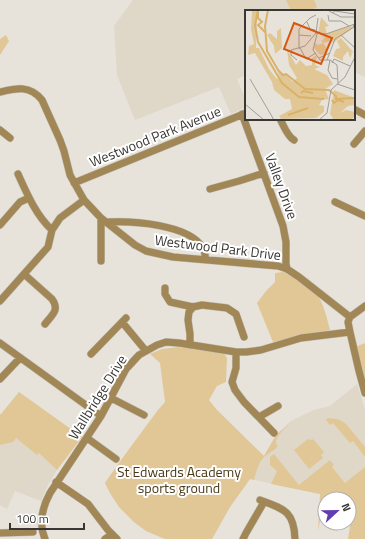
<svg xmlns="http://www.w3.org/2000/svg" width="365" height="539" font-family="'Titillium Web',sans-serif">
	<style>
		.built { fill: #dfd7c8 }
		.green { fill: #e2c796 }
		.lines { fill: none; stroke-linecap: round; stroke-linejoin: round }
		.minor-casing { stroke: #c4c1ba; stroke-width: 8 }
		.minor { stroke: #a28756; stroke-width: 7 }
		.labels { text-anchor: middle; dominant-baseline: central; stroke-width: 4; stroke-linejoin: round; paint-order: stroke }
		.street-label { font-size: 14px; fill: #393734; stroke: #fff }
		.park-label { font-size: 14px; fill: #4a3918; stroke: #fff }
		.inset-river { fill: none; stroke: #d9b268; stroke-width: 2 }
		.inset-road { fill: none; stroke: #a19e98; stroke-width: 1 }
		.view { fill: #d65610; fill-opacity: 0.15; stroke: #d65610; stroke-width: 2 }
		.inset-edge { fill: none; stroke: #393734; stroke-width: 2 }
	</style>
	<rect width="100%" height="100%" fill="#e7e3db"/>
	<path class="built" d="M 133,0 L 365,0 L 365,77 L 354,72 L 354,11 L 246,11 L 246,75 L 237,79 L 246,101 L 246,107 L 231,114 L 219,87 L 135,120 L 117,75 L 114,26 Z
		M 357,384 L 365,409 L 365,539 L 356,498 L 324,495 L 250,479 L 230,507 L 212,539 L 165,539 L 146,531 L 134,522 L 119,507 L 110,493 L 105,483 L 108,478 L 158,410 L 217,410 L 264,456 L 276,435 L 291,421 L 314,410 L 330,406 Z
		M 19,392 L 82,437 L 57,470 L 48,485 L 41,501 L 15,491 L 7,509 L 0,505 L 0,416 Z"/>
	<path class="green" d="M 286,0 L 314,0 L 317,7 L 309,11 L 291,11 Z
		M 6,35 L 9,41 L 0,55 L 0,39 Z
		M 283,272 C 290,275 313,288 317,294 C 324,305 327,318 330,330 L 273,342 L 257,303 L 266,291 L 275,282 L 275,273 Z
		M 365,343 L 365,393 L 353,348 Z
		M 178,347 L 224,353 L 227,358 L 226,382 L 217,386 L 209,400 L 217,410 L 264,456 L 276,435 L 291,422 C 287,426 275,437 276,443 C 276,444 277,445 278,446 C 274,451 269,453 265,456 C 259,461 256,472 254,480 L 250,479 L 230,507 L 212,539 L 165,539 L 146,531 L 134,522 L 119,507 L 110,493 L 105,483 L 124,456 L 158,410 L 165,402 L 160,363 L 150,354 L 162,349 Z
		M 19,392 L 82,437 L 57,470 L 39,453 L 37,455 L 16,438 L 13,442 L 0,445 L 0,414 L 1,414 Z
		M 328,418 L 337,419 L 342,421 L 346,424 L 365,447 L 365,457 L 353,441 L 350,443 L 333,423 L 330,425 L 326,420 Z
		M 308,439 L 312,440 L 313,439 L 324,452 L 321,455 L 323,458 L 309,469 L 294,450 Z
		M 274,454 L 299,485 L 330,460 L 334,465 L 332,467 L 345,483 L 365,467 L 365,539 L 348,539 L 350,526 L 350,509 L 349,509 L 349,499 L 325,499 L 325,510 L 322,511 L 318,531 L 320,494 L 271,484 L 277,471 L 270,465 L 270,457 Z"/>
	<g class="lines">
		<g class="minor-casing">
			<path id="minor" d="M 0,92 C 17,88 30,85 42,100 L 60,140 L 64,151 L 70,175 L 84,200 L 101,218 L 135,245 L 146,251 L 173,257 L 278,266 L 287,269 L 299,277 L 350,317
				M 354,109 L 365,115
				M 242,114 L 283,226 L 286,242 L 286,264 L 287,269
				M 280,119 C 284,126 287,136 294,140
				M 0,130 L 10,138
				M 354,144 L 365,131
				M 18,174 C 27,194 36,215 52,230
				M 74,183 L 246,113
				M 210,189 L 239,181 L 264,173
				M 335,202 L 365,216
				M 101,218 L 101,261
				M 108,222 C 132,221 189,224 203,248 C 205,252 205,256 206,260
				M 0,225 L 20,202 L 29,198
				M 24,274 L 52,299 C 60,310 52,315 45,324
				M 165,288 L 165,294 L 170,302 L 193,307 L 202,305 L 227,308 L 236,314 L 244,337
				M 0,301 L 48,247 L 52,230 L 60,218 L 84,200
				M 350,317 L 348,322 L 350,332 L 359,371 L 365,393
				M 350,317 L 365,306
				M 122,322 L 146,351
				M 0,343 L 101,416
				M 190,345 L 190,334 L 188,320 L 189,312 L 193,307
				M 236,352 L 236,368 L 232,382 L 235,390 L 244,402 L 274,433
				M 91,354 L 126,318
				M 0,379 L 20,358
				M 111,398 L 144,415
				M 259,417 L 278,406
				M 87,438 L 116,459
				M 56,482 L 88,504 L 108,530 L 117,539
				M 260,500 C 284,509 294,511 295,539
				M 0,533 L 33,532
				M 45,539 C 38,523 42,508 50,493 L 101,416 L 126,369 L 139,355 L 157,345 L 166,342 L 179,343 L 236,352 L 246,352 L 261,350 L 301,338 L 350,332
				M 105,539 L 112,534
				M 243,539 L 246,533 L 264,502"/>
		</g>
		<use href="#minor" class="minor"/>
	</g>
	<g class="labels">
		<g class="street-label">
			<text transform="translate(155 136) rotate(-22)">Westwood Park Avenue</text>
			<text transform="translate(282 186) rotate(70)">Valley Drive</text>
			<text transform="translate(218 247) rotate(7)">Westwood Park Drive</text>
			<text transform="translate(97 397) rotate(-58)">Wallbridge Drive</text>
		</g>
		<g class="park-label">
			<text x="179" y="471">St Edwards Academy<tspan x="179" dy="16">sports ground</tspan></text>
		</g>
	</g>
	<g transform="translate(245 10)">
		<rect width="110" height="110" fill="#e7e3db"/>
		<path d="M 4,0 L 12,0 L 11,38 L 14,38 L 24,59 L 31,68 L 36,70 L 32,60 L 38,65 L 41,64 L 48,72 L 52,68 L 44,55 L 42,39 L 51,55 L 55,50 L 61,56 L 67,55 L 67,48 L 72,45 L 70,55 L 75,57 L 69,59 L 82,65 L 88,74 L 80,79 L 84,89 L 77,90 L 74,95 L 79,96 L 79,102 L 71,108 L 36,109 L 34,106 L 47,99 L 45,89 L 40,89 L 29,80 L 27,72 L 10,43 L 3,45 L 4,36 L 9,34 L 6,19 L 7,1 ZM 76,7 L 84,16 L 80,17 L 82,24 L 73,24 ZM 105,16 L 109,17 L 88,33 L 84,29 L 85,31 L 78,33 L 83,40 L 79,44 L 75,45 L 69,38 L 70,33 L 73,35 L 78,33 L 76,30 L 81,31 L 78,30 L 81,26 L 77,28 L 81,24 ZM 36,18 L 37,38 L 30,44 L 29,36 L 22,25 L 25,23 L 32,29 L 32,21 ZM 96,28 L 109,43 L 106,42 L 107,44 L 105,48 L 103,41 L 98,47 L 98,51 L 88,46 L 91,39 L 95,38 L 92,31 ZM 89,80 L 110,88 L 110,95 L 103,96 L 95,103 L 101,100 L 110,102 L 110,106 L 106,110 L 89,110 L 85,104 Z" fill="#e2c796"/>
		<path class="inset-river" d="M 13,0 L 13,8 L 17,12 L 13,15 L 21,23M 13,0 L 10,15 L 13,32 L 37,73 L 54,87 L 79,89M 23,0 L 20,16 L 22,41 L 33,60 L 38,65 L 41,64 L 60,79 L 84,80 L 91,86 L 91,89 L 110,88M 56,83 L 58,81 L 68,83M 87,90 L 89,93 L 93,90 L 99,92M 43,105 L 63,98"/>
		<path class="inset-road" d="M 84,1 L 96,7 L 110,7M 87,3 L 90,1 L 110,4M 83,5 L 84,11 L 96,11 L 104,16M 62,12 L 65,19 L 70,20M 71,23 L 81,24 L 110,14M 71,23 L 73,8M 72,24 L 68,40 L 75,50 L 85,50 L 92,55 L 93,73M 54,25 L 66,26M 96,25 L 110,38M 55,38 L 61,49 L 71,43M 54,39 L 54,19 L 65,8 L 71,5M 74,48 L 85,43M 52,50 L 46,45 L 46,40 L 60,36 L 71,23M 82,50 L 90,29 L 109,17 L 108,14M 85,50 L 83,60 L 87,68 L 92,69M 87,53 L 89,49 L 105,56M 5,69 L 29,110M 92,74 L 110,80M 0,94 L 19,110M 74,110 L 82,103 L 86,80 L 100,67 L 110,47"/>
		<path class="view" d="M 49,13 L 87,28 L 76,54 L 39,39 Z"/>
		<rect width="110" height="110" class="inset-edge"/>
	</g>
	<g transform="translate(337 511) rotate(68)"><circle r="19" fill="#ffffff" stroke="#b0afae"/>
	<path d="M0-3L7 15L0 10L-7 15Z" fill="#623cb4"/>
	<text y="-6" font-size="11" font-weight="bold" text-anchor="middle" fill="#393734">N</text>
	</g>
	<path d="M10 523v6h74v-6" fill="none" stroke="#393734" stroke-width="2"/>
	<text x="16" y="523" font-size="12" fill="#393734" stroke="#ffffff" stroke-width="3" paint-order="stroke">100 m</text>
</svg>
